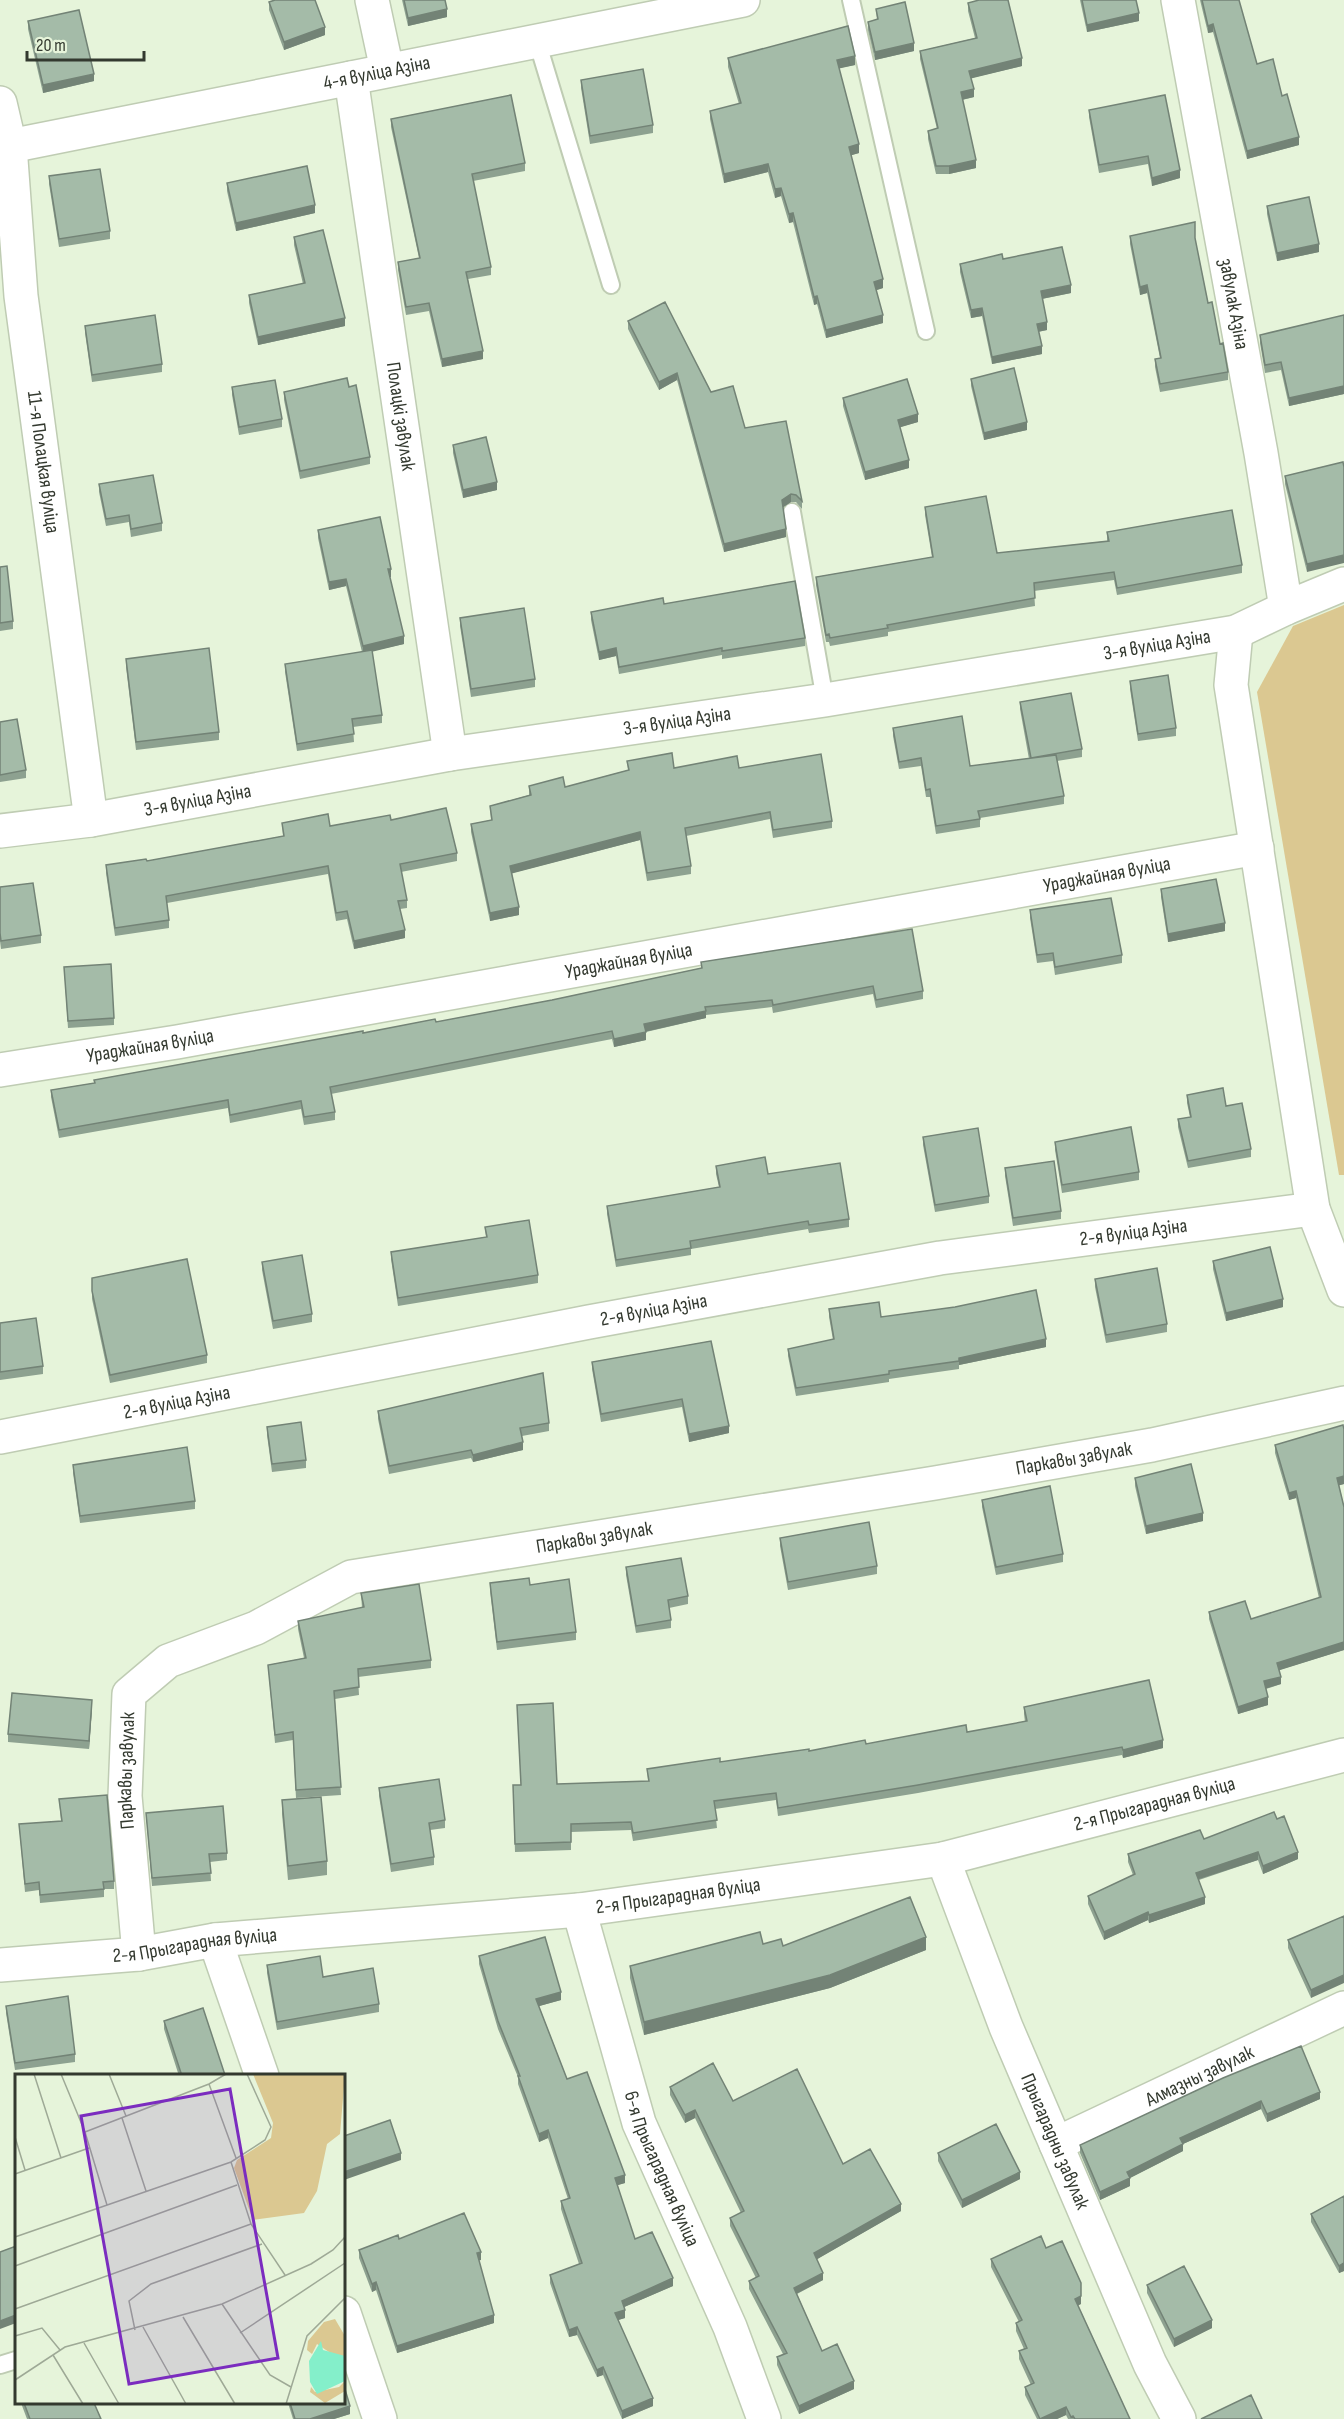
<svg xmlns="http://www.w3.org/2000/svg" width="1344" height="2419" font-family="'Sofia Sans Condensed',sans-serif">
	<style>
		.green { fill: #dbc891 }
		.lines { fill: none; stroke-linecap: round; stroke-linejoin: round }
		.service-casing { stroke: #bfccb3; stroke-width: 20 }
		.minor-casing { stroke: #bfccb3; stroke-width: 36 }
		.service { stroke: #fff; stroke-width: 16 }
		.minor { stroke: #fff; stroke-width: 33 }
		.wall { fill: #8da190 }
		.shaded-wall { fill: #738376 }
		.building { fill: #a4bba8; stroke: #738376; stroke-width: 1.5 }
		.labels { text-anchor: middle; dominant-baseline: central; stroke-width: 5; stroke-linejoin: round; paint-order: stroke }
		.street-label { font-size: 20px; fill: #33392f; stroke: #e6f4da }
		.inset-road { fill: none; stroke: #9ea996; stroke-width: 1.5 }
		.view { fill: #7b2cbf; fill-opacity: 0.15; stroke: #7b2cbf; stroke-width: 3 }
		.inset-edge { fill: none; stroke: #33392f; stroke-width: 3 }
	</style>
	<rect width="100%" height="100%" fill="#e6f4da"/>
	<path class="green" d="M 1344,605 L 1344,1175 L 1339,1175 L 1257,692 L 1293,626 Z"/>
	<g class="lines">
		<g class="service-casing">
			<path id="service" d="M 851,0 L 926,331
				M 537,41 L 611,285
				M 792,512 L 825,700
				M 0,2365 L 16,2360"/>
		</g>
		<g class="minor-casing">
			<g id="minor">
				<path d="M 372,0 L 387,70"/>
				<path id="s1" d="M 1178,0 L 1261,453 L 1286,608"/>
				<path id="s2" d="M 351,78 L 450,754"/>
				<path id="s3" d="M 0,103 L 10,146 L 21,296 L 91,820"/>
				<path id="s4" d="M 10,146 L 743,0"/>
				<path d="M 1236,632 L 1231,685 L 1313,1209 L 1344,1290"/>
				<path id="s5" d="M 0,831 L 91,820 L 450,754 L 825,700 L 1236,632 L 1286,608 L 1344,584"/>
				<path id="s6" d="M 0,1070 L 177,1042 L 1257,848"/>
				<path id="s7" d="M 0,1437 L 589,1322 L 940,1258 L 1313,1209"/>
				<path id="s8" d="M 943,1859 L 1006,2027 L 1150,2364 L 1179,2419"/>
				<path id="s9" d="M 579,1910 L 639,2123 L 730,2327 L 764,2419"/>
				<path d="M 215,1940 L 262,2076"/>
				<path id="s10" d="M 139,1954 L 125,1796 L 129,1694 L 168,1661 L 256,1628 L 351,1577 L 935,1483 L 1152,1445 L 1344,1403"/>
				<path id="s11" d="M 0,1965 L 139,1954 L 215,1940 L 579,1910 L 943,1859 L 1344,1755"/>
				<path id="s12" d="M 1056,2144 L 1344,2008"/>
				<path d="M 344,2313 L 380,2419"/>
			</g>
		</g>
		<use href="#service" class="service"/>
		<use href="#minor" class="minor"/>
	</g>
	<path class="wall" d="M 402,0 L 445,0 L 447,17 L 408,26 Z
		M 1080,0 L 1136,0 L 1139,21 L 1087,32 Z
		M 1200,0 L 1239,0 L 1257,64 L 1282,96 L 1299,145 L 1247,159 L 1213,32 L 1208,33 Z
		M 269,2 L 325,35 L 284,50 L 269,10 Z
		M 968,3 L 1022,66 L 971,78 L 974,97 L 962,100 L 976,168 L 949,174 L 936,174 L 928,139 L 928,131 L 937,129 L 920,59 L 920,51 L 975,38 L 968,11 Z
		M 876,9 L 914,51 L 875,60 L 868,30 L 868,22 L 877,20 Z
		M 28,21 L 94,81 L 43,93 L 28,29 Z
		M 728,58 L 855,65 L 839,68 L 859,153 L 851,155 L 883,288 L 876,290 L 883,323 L 826,338 L 817,304 L 814,305 L 793,222 L 789,223 L 781,196 L 775,198 L 768,172 L 724,183 L 710,119 L 710,111 L 739,104 L 728,67 Z
		M 581,80 L 653,125 L 653,133 L 590,144 L 581,88 Z
		M 1089,110 L 1180,178 L 1152,186 L 1148,164 L 1099,173 L 1089,117 Z
		M 391,119 L 525,163 L 525,171 L 473,181 L 491,267 L 491,275 L 468,279 L 483,359 L 442,367 L 429,311 L 406,315 L 398,270 L 398,262 L 419,258 L 391,127 Z
		M 49,176 L 110,231 L 110,239 L 59,247 L 49,184 Z
		M 227,183 L 315,213 L 236,231 L 227,191 Z
		M 1267,206 L 1319,252 L 1277,261 L 1267,214 Z
		M 1130,236 L 1195,238 L 1208,303 L 1228,372 L 1228,380 L 1160,392 L 1155,367 L 1155,359 L 1160,358 L 1147,293 L 1140,295 L 1130,244 Z
		M 294,237 L 345,326 L 258,345 L 249,303 L 249,295 L 303,284 L 294,245 Z
		M 1003,259 L 1071,293 L 1042,299 L 1047,330 L 1038,332 L 1042,354 L 992,364 L 982,316 L 971,318 L 960,272 L 960,264 Z
		M 1344,315 L 1344,394 L 1289,406 L 1281,370 L 1265,373 L 1260,343 L 1260,335 Z
		M 628,321 L 711,392 L 745,428 L 802,501 L 802,509 L 796,502 L 791,502 L 783,507 L 786,537 L 724,552 L 677,380 L 659,390 L 628,329 Z
		M 85,326 L 162,364 L 162,372 L 92,382 L 85,333 Z
		M 971,379 L 1027,430 L 984,440 L 971,386 Z
		M 232,387 L 282,419 L 282,427 L 239,435 L 232,395 Z
		M 349,387 L 370,457 L 370,464 L 300,479 L 284,400 L 284,392 Z
		M 843,398 L 918,422 L 900,427 L 909,468 L 865,480 L 843,406 Z
		M 453,445 L 497,490 L 463,498 L 453,453 Z
		M 1343,462 L 1307,572 L 1285,484 L 1285,476 Z
		M 99,484 L 162,523 L 162,531 L 131,537 L 129,522 L 106,526 L 99,492 Z
		M 925,507 L 997,553 L 1107,541 L 1107,532 L 1242,565 L 1242,573 L 1117,595 L 1114,580 L 1034,591 L 1035,606 L 888,632 L 888,636 L 830,646 L 829,642 L 826,642 L 816,585 L 816,577 L 932,557 L 925,515 Z
		M 318,530 L 391,577 L 390,577 L 404,644 L 372,651 L 382,715 L 382,723 L 353,727 L 354,742 L 297,751 L 285,672 L 285,664 L 362,652 L 346,586 L 329,590 L 318,538 Z
		M 0,567 L 13,621 L 13,629 L 0,631 Z
		M 664,604 L 805,638 L 805,646 L 722,659 L 722,655 L 619,674 L 616,656 L 599,660 L 591,620 L 591,612 Z
		M 460,618 L 535,679 L 535,687 L 471,697 L 460,626 Z
		M 126,659 L 219,732 L 219,740 L 136,750 L 126,667 Z
		M 1130,681 L 1176,728 L 1176,736 L 1138,741 L 1130,689 Z
		M 1020,702 L 1082,749 L 1082,757 L 1057,761 L 1064,796 L 1064,804 L 980,818 L 980,827 L 936,834 L 930,797 L 926,797 L 921,766 L 899,769 L 893,736 L 893,728 L 970,766 L 1029,759 L 1020,709 Z
		M 0,722 L 26,770 L 26,778 L 0,782 Z
		M 627,761 L 674,768 L 739,768 L 832,821 L 832,828 L 773,838 L 770,819 L 686,836 L 691,866 L 691,874 L 647,881 L 640,840 L 512,873 L 519,915 L 490,921 L 471,832 L 471,824 L 491,820 L 490,806 L 529,795 L 529,786 L 565,787 L 628,770 Z
		M 391,820 L 457,853 L 457,861 L 401,872 L 407,900 L 407,908 L 400,909 L 405,938 L 354,949 L 347,919 L 336,921 L 328,874 L 167,903 L 169,920 L 169,928 L 115,936 L 106,873 L 106,865 L 147,861 L 283,836 L 282,823 L 330,826 Z
		M 0,887 L 41,935 L 41,943 L 1,949 L 0,941 Z
		M 1161,889 L 1225,931 L 1168,942 L 1161,897 Z
		M 1030,910 L 1122,955 L 1122,963 L 1055,975 L 1053,961 L 1037,963 L 1030,918 Z
		M 701,962 L 923,991 L 923,999 L 876,1008 L 873,994 L 773,1013 L 772,1007 L 706,1015 L 706,1018 L 646,1032 L 646,1040 L 614,1047 L 612,1039 L 331,1094 L 335,1112 L 335,1120 L 304,1125 L 301,1109 L 230,1123 L 228,1108 L 59,1138 L 51,1097 L 51,1090 L 94,1083 L 94,1080 L 363,1033 L 436,1022 L 552,1000 L 701,968 Z
		M 64,967 L 114,1018 L 114,1025 L 68,1028 Z
		M 1187,1095 L 1226,1106 L 1251,1149 L 1251,1157 L 1188,1168 L 1178,1127 L 1178,1119 L 1190,1117 L 1187,1103 Z
		M 923,1137 L 989,1196 L 989,1203 L 935,1212 L 923,1145 Z
		M 1055,1142 L 1139,1172 L 1139,1180 L 1062,1193 L 1055,1150 Z
		M 716,1166 L 768,1174 L 849,1219 L 849,1227 L 809,1233 L 808,1229 L 691,1249 L 691,1255 L 616,1267 L 607,1214 L 607,1206 L 719,1187 L 716,1174 Z
		M 1005,1168 L 1061,1211 L 1061,1219 L 1013,1226 L 1005,1176 Z
		M 485,1227 L 538,1275 L 538,1283 L 398,1306 L 391,1259 L 391,1252 L 486,1237 Z
		M 1213,1261 L 1283,1307 L 1226,1321 L 1213,1269 Z
		M 262,1262 L 312,1314 L 312,1322 L 273,1329 L 262,1270 Z
		M 92,1278 L 207,1355 L 207,1363 L 110,1383 L 92,1299 Z
		M 1095,1279 L 1167,1324 L 1167,1332 L 1106,1343 L 1095,1287 Z
		M 829,1309 L 881,1317 L 1046,1347 L 959,1365 L 959,1369 L 889,1379 L 889,1382 L 796,1396 L 788,1356 L 788,1349 L 833,1340 L 829,1317 Z
		M 0,1323 L 43,1366 L 43,1374 L 0,1380 Z
		M 711,1341 L 729,1433 L 689,1442 L 682,1407 L 601,1422 L 592,1369 L 592,1362 Z
		M 378,1411 L 549,1423 L 549,1431 L 522,1436 L 523,1450 L 473,1462 L 471,1458 L 389,1474 L 378,1419 Z
		M 267,1427 L 306,1460 L 306,1468 L 272,1472 L 267,1435 Z
		M 1344,1429 L 1344,1484 L 1339,1485 L 1344,1507 L 1344,1650 L 1279,1670 L 1281,1684 L 1266,1689 L 1268,1705 L 1238,1714 L 1209,1619 L 1209,1612 L 1251,1619 L 1319,1598 L 1296,1498 L 1289,1500 L 1275,1453 L 1275,1445 Z
		M 73,1465 L 195,1501 L 195,1509 L 80,1523 L 73,1473 Z
		M 1135,1478 L 1203,1521 L 1146,1534 L 1135,1486 Z
		M 982,1500 L 1063,1554 L 1063,1562 L 996,1575 L 982,1507 Z
		M 780,1538 L 877,1566 L 877,1574 L 788,1590 L 780,1546 Z
		M 626,1567 L 688,1596 L 688,1604 L 669,1608 L 671,1620 L 671,1628 L 636,1633 L 626,1575 Z
		M 490,1583 L 530,1585 L 576,1632 L 576,1640 L 497,1650 L 490,1591 Z
		M 361,1593 L 431,1660 L 431,1668 L 358,1677 L 359,1695 L 335,1699 L 341,1795 L 296,1798 L 293,1740 L 275,1743 L 268,1665 L 304,1658 L 298,1629 L 298,1621 L 362,1608 Z
		M 517,1705 L 557,1784 L 648,1781 L 647,1769 L 720,1762 L 967,1732 L 1025,1722 L 1024,1714 L 1024,1707 L 1163,1748 L 1123,1758 L 1122,1755 L 918,1793 L 778,1816 L 776,1800 L 715,1809 L 717,1828 L 633,1841 L 631,1830 L 571,1832 L 571,1850 L 515,1852 L 513,1785 L 521,1785 Z
		M 92,1708 L 89,1749 L 8,1742 L 8,1734 Z
		M 379,1788 L 445,1820 L 445,1828 L 430,1830 L 434,1857 L 434,1865 L 391,1872 L 379,1796 Z
		M 59,1799 L 114,1881 L 114,1889 L 104,1889 L 104,1897 L 40,1903 L 39,1890 L 25,1892 L 19,1824 L 61,1821 Z
		M 282,1800 L 327,1861 L 327,1875 L 288,1880 L 282,1814 Z
		M 146,1813 L 227,1853 L 227,1860 L 210,1862 L 211,1881 L 152,1886 Z
		M 1277,1819 L 1298,1859 L 1263,1874 L 1258,1860 L 1199,1880 L 1205,1904 L 1149,1923 L 1148,1920 L 1104,1940 L 1088,1904 L 1088,1896 L 1133,1875 L 1128,1862 L 1128,1854 L 1204,1839 Z
		M 1344,1916 L 1311,1998 L 1288,1948 L 1288,1940 Z
		M 763,1944 L 783,1946 L 926,1950 L 830,1988 L 644,2035 L 630,1978 L 630,1966 Z
		M 479,1956 L 561,2000 L 539,2006 L 567,2079 L 625,2183 L 617,2185 L 635,2239 L 673,2286 L 624,2307 L 625,2318 L 618,2320 L 653,2406 L 622,2419 L 603,2375 L 597,2377 L 577,2335 L 569,2337 L 550,2283 L 550,2275 L 579,2264 L 561,2209 L 561,2201 L 568,2199 L 548,2138 L 539,2142 L 518,2084 L 518,2077 L 498,2029 L 479,1964 Z
		M 267,1965 L 323,1977 L 379,2004 L 379,2012 L 277,2030 L 267,1973 Z
		M 6,2006 L 75,2054 L 75,2062 L 15,2070 L 6,2013 Z
		M 164,2021 L 225,2076 L 179,2076 L 164,2029 Z
		M 1223,2078 L 1320,2099 L 1267,2122 L 1261,2109 L 1183,2144 L 1183,2151 L 1130,2178 L 1130,2186 L 1100,2200 L 1080,2153 L 1080,2145 Z
		M 670,2087 L 733,2101 L 843,2164 L 901,2211 L 817,2259 L 823,2280 L 797,2294 L 822,2351 L 854,2389 L 799,2414 L 777,2365 L 777,2357 L 783,2354 L 749,2289 L 749,2281 L 756,2278 L 730,2226 L 730,2218 L 741,2213 L 695,2118 L 685,2123 L 670,2095 Z
		M 938,2153 L 1020,2179 L 962,2208 L 938,2161 Z
		M 1344,2196 L 1344,2271 L 1339,2273 L 1311,2222 L 1311,2214 Z
		M 399,2239 L 481,2260 L 479,2260 L 494,2323 L 397,2353 L 376,2290 L 372,2292 L 359,2258 L 359,2250 Z
		M 1046,2248 L 1081,2304 L 1078,2305 L 1130,2419 L 1068,2419 L 1066,2415 L 1057,2419 L 1037,2419 L 1025,2395 L 1025,2387 L 1031,2385 L 1019,2359 L 1019,2351 L 1024,2349 L 1016,2331 L 1016,2323 L 1019,2322 L 991,2267 L 991,2259 Z
		M 1147,2285 L 1212,2328 L 1174,2347 L 1147,2293 Z
		M 21,2403 L 94,2403 L 101,2419 L 27,2419 Z
		M 288,2403 L 344,2403 L 350,2414 L 334,2419 L 293,2419 Z"/>
	<path class="shaded-wall" d="M 447,9 L 447,17 L 408,26 L 408,18 Z
		M 1139,13 L 1139,21 L 1087,32 L 1087,25 Z
		M 1213,24 L 1213,32 L 1208,33 L 1208,26 Z
		M 325,27 L 325,35 L 284,50 L 284,42 Z
		M 914,43 L 914,51 L 875,60 L 875,52 Z
		M 855,56 L 855,65 L 837,69 L 837,60 Z
		M 1022,58 L 1022,66 L 969,79 L 969,71 Z
		M 94,74 L 94,81 L 43,93 L 43,85 Z
		M 974,89 L 974,97 L 961,100 L 961,92 Z
		M 1299,137 L 1299,145 L 1247,159 L 1247,151 Z
		M 859,144 L 859,153 L 849,156 L 849,147 Z
		M 976,160 L 976,168 L 949,174 L 949,166 Z
		M 768,164 L 768,172 L 724,183 L 724,174 Z
		M 1180,170 L 1180,178 L 1152,186 L 1152,178 Z
		M 781,188 L 781,196 L 775,198 L 775,189 Z
		M 315,205 L 315,213 L 236,231 L 236,223 Z
		M 793,213 L 793,222 L 789,223 L 789,214 Z
		M 1319,244 L 1319,252 L 1277,261 L 1277,253 Z
		M 883,279 L 883,288 L 874,291 L 874,282 Z
		M 1071,285 L 1071,293 L 1041,299 L 1041,291 Z
		M 1147,285 L 1147,293 L 1140,295 L 1140,287 Z
		M 817,296 L 817,304 L 814,305 L 814,297 Z
		M 982,308 L 982,316 L 971,318 L 971,310 Z
		M 883,315 L 883,323 L 826,338 L 826,330 Z
		M 345,318 L 345,326 L 258,345 L 258,337 Z
		M 1047,322 L 1047,330 L 1037,332 L 1037,324 Z
		M 1042,346 L 1042,354 L 992,364 L 992,357 Z
		M 483,351 L 483,359 L 442,367 L 442,359 Z
		M 677,373 L 677,380 L 659,390 L 659,382 Z
		M 1344,386 L 1344,394 L 1289,406 L 1289,398 Z
		M 918,414 L 918,422 L 898,428 L 898,420 Z
		M 1027,422 L 1027,430 L 984,440 L 984,433 Z
		M 909,460 L 909,468 L 865,480 L 865,472 Z
		M 497,482 L 497,490 L 463,498 L 463,490 Z
		M 791,494 L 791,502 L 782,508 L 782,500 Z
		M 786,529 L 786,537 L 724,552 L 724,544 Z
		M 1344,555 L 1344,563 L 1307,572 L 1307,564 Z
		M 388,569 L 391,569 L 391,577 L 388,577 Z
		M 346,579 L 346,586 L 329,590 L 329,582 Z
		M 404,636 L 404,644 L 363,654 L 363,646 Z
		M 616,648 L 616,656 L 599,660 L 599,652 Z
		M 640,832 L 640,840 L 510,874 L 510,866 Z
		M 519,907 L 519,915 L 490,921 L 490,913 Z
		M 1225,923 L 1225,931 L 1168,942 L 1168,934 Z
		M 405,930 L 405,938 L 354,949 L 354,941 Z
		M 706,1011 L 706,1018 L 644,1032 L 644,1024 Z
		M 646,1032 L 646,1040 L 614,1047 L 614,1039 Z
		M 1283,1299 L 1283,1307 L 1226,1321 L 1226,1313 Z
		M 1046,1339 L 1046,1347 L 959,1365 L 959,1358 Z
		M 729,1426 L 729,1433 L 689,1442 L 689,1434 Z
		M 523,1442 L 523,1450 L 473,1462 L 473,1455 Z
		M 1344,1476 L 1344,1484 L 1337,1486 L 1337,1478 Z
		M 1296,1491 L 1296,1498 L 1289,1500 L 1289,1493 Z
		M 1203,1513 L 1203,1521 L 1146,1534 L 1146,1526 Z
		M 1344,1642 L 1344,1650 L 1277,1671 L 1277,1663 Z
		M 1281,1677 L 1281,1684 L 1264,1689 L 1264,1681 Z
		M 1268,1697 L 1268,1705 L 1238,1714 L 1238,1707 Z
		M 92,1700 L 92,1708 L 89,1749 L 89,1741 Z
		M 1163,1740 L 1163,1748 L 1123,1758 L 1123,1750 Z
		M 1258,1852 L 1258,1860 L 1196,1880 L 1196,1873 Z
		M 1298,1852 L 1298,1859 L 1263,1874 L 1263,1866 Z
		M 1205,1897 L 1205,1904 L 1149,1923 L 1149,1915 Z
		M 1148,1912 L 1148,1920 L 1104,1940 L 1104,1932 Z
		M 926,1937 L 926,1950 L 830,1988 L 644,2035 L 644,2022 Z
		M 1344,1975 L 1344,1983 L 1311,1998 L 1311,1990 Z
		M 561,1992 L 561,2000 L 536,2007 L 536,1999 Z
		M 1320,2092 L 1320,2099 L 1267,2122 L 1267,2114 Z
		M 1261,2101 L 1261,2109 L 1183,2144 L 1183,2151 L 1130,2178 L 1130,2186 L 1100,2200 L 1100,2192 L 1127,2172 L 1180,2138 Z
		M 695,2110 L 695,2118 L 685,2123 L 685,2115 Z
		M 548,2130 L 548,2138 L 539,2142 L 539,2134 Z
		M 401,2153 L 401,2160 L 344,2180 L 344,2172 Z
		M 1020,2172 L 1020,2179 L 962,2208 L 962,2200 Z
		M 625,2175 L 625,2183 L 615,2186 L 615,2178 Z
		M 901,2204 L 901,2211 L 814,2261 L 814,2253 Z
		M 481,2252 L 481,2260 L 477,2261 L 477,2253 Z
		M 1344,2263 L 1344,2271 L 1339,2273 L 1339,2266 Z
		M 823,2273 L 823,2280 L 794,2295 L 794,2288 Z
		M 673,2278 L 673,2286 L 622,2308 L 622,2301 Z
		M 376,2282 L 376,2290 L 372,2292 L 372,2284 Z
		M 1081,2296 L 1081,2304 L 1075,2307 L 1075,2299 Z
		M 625,2310 L 625,2318 L 615,2321 L 615,2313 Z
		M 16,2315 L 16,2323 L 0,2329 L 0,2321 Z
		M 494,2315 L 494,2323 L 397,2353 L 397,2346 Z
		M 1212,2320 L 1212,2328 L 1174,2347 L 1174,2339 Z
		M 577,2327 L 577,2335 L 569,2337 L 569,2330 Z
		M 603,2367 L 603,2375 L 597,2377 L 597,2370 Z
		M 854,2381 L 854,2389 L 799,2414 L 799,2406 Z
		M 653,2398 L 653,2406 L 622,2419 L 622,2411 Z
		M 350,2406 L 350,2414 L 334,2419 L 310,2419 Z
		M 1066,2407 L 1066,2415 L 1057,2419 L 1040,2419 Z"/>
	<path class="building" d="M 275,0 L 315,0 L 325,27 L 284,42 L 269,2 Z
		M 404,0 L 445,0 L 447,9 L 408,18 Z
		M 979,0 L 1008,0 L 1022,58 L 969,71 L 974,89 L 961,92 L 976,160 L 949,166 L 936,166 L 928,131 L 938,128 L 920,51 L 977,38 L 968,3 Z
		M 1082,0 L 1136,0 L 1139,13 L 1087,25 Z
		M 1202,0 L 1239,0 L 1257,64 L 1273,59 L 1282,96 L 1287,94 L 1299,137 L 1247,151 L 1213,24 L 1208,26 Z
		M 905,2 L 914,43 L 875,52 L 868,22 L 878,19 L 876,9 Z
		M 79,10 L 94,74 L 43,85 L 28,21 Z
		M 848,26 L 855,56 L 837,60 L 859,144 L 849,147 L 883,279 L 874,282 L 883,315 L 826,330 L 817,296 L 814,297 L 793,213 L 789,214 L 781,188 L 775,189 L 768,164 L 724,174 L 710,111 L 741,103 L 728,58 Z
		M 643,69 L 653,125 L 590,136 L 581,80 Z
		M 511,95 L 525,163 L 472,174 L 491,267 L 466,272 L 483,351 L 442,359 L 429,303 L 406,307 L 398,262 L 420,258 L 391,119 Z
		M 1165,95 L 1180,170 L 1152,178 L 1148,156 L 1099,165 L 1089,110 Z
		M 307,166 L 315,205 L 236,223 L 227,183 Z
		M 100,169 L 110,231 L 59,239 L 49,176 Z
		M 1309,197 L 1319,244 L 1277,253 L 1267,206 Z
		M 1195,222 L 1195,238 L 1208,303 L 1212,302 L 1220,344 L 1223,343 L 1228,372 L 1160,384 L 1155,359 L 1161,358 L 1147,285 L 1140,287 L 1130,236 Z
		M 323,230 L 345,318 L 258,337 L 249,295 L 305,283 L 294,237 Z
		M 1062,247 L 1071,285 L 1041,291 L 1047,322 L 1037,324 L 1042,346 L 992,357 L 982,308 L 971,310 L 960,264 L 1002,254 L 1003,259 Z
		M 665,302 L 711,392 L 733,386 L 745,428 L 786,421 L 802,501 L 796,495 L 791,494 L 782,500 L 786,529 L 724,544 L 677,373 L 659,382 L 628,321 Z
		M 155,315 L 162,364 L 92,375 L 85,326 Z
		M 1344,315 L 1344,386 L 1289,398 L 1281,362 L 1265,365 L 1260,335 Z
		M 1014,368 L 1027,422 L 984,433 L 971,379 Z
		M 347,378 L 349,387 L 356,385 L 370,457 L 300,471 L 284,392 Z
		M 907,379 L 918,414 L 898,420 L 909,460 L 865,472 L 843,398 Z
		M 275,380 L 282,419 L 239,427 L 232,387 Z
		M 486,437 L 497,482 L 463,490 L 453,445 Z
		M 1343,462 L 1344,467 L 1344,555 L 1307,564 L 1285,476 Z
		M 153,475 L 162,523 L 131,529 L 129,515 L 106,519 L 99,484 Z
		M 986,496 L 997,553 L 1109,541 L 1107,532 L 1232,510 L 1242,565 L 1117,588 L 1114,572 L 1034,583 L 1035,598 L 887,625 L 888,628 L 830,638 L 829,634 L 826,635 L 816,577 L 933,557 L 925,507 Z
		M 380,517 L 391,569 L 388,569 L 404,636 L 363,646 L 346,579 L 329,582 L 318,530 Z
		M 7,566 L 13,621 L 0,623 L 0,567 Z
		M 795,581 L 805,638 L 722,651 L 722,648 L 619,667 L 616,648 L 599,652 L 591,612 L 663,598 L 664,604 Z
		M 524,608 L 535,679 L 471,689 L 460,618 Z
		M 209,648 L 219,732 L 136,742 L 126,659 Z
		M 372,650 L 382,715 L 352,719 L 354,734 L 297,744 L 285,664 Z
		M 1168,675 L 1176,728 L 1138,734 L 1130,681 Z
		M 1071,693 L 1082,749 L 1031,758 L 1020,702 Z
		M 962,716 L 970,766 L 1056,755 L 1064,796 L 978,811 L 980,819 L 936,826 L 930,789 L 926,790 L 921,758 L 899,762 L 893,728 Z
		M 17,719 L 26,770 L 0,775 L 0,722 Z
		M 672,753 L 674,768 L 737,756 L 739,768 L 821,754 L 832,821 L 773,830 L 770,812 L 685,828 L 691,866 L 647,873 L 640,832 L 510,866 L 519,907 L 490,913 L 471,824 L 492,820 L 490,806 L 531,795 L 529,786 L 563,777 L 565,787 L 629,770 L 627,761 Z
		M 446,808 L 457,853 L 400,864 L 407,900 L 398,901 L 405,930 L 354,941 L 347,911 L 336,913 L 328,866 L 166,896 L 169,920 L 115,928 L 106,865 L 146,859 L 147,861 L 284,836 L 282,823 L 328,814 L 330,826 L 390,815 L 391,820 Z
		M 1216,879 L 1225,923 L 1168,934 L 1161,889 Z
		M 33,883 L 41,935 L 1,941 L 0,933 L 0,887 Z
		M 1111,898 L 1122,955 L 1055,967 L 1053,953 L 1037,955 L 1030,910 Z
		M 912,929 L 923,991 L 876,1000 L 873,986 L 773,1005 L 772,1000 L 705,1007 L 706,1011 L 644,1024 L 646,1032 L 614,1039 L 612,1031 L 330,1087 L 335,1112 L 304,1117 L 301,1101 L 230,1115 L 228,1100 L 59,1130 L 51,1090 L 95,1083 L 94,1080 L 363,1031 L 363,1033 L 435,1019 L 436,1022 L 552,1000 L 702,968 L 701,962 Z
		M 111,964 L 114,1018 L 68,1021 L 64,967 Z
		M 1223,1088 L 1226,1106 L 1242,1103 L 1251,1149 L 1188,1161 L 1178,1119 L 1191,1117 L 1187,1095 Z
		M 1131,1127 L 1139,1172 L 1062,1185 L 1055,1142 Z
		M 978,1128 L 989,1196 L 935,1205 L 923,1137 Z
		M 765,1157 L 768,1174 L 840,1163 L 849,1219 L 809,1225 L 808,1221 L 690,1241 L 691,1248 L 616,1260 L 607,1206 L 720,1187 L 716,1166 Z
		M 1054,1161 L 1061,1211 L 1013,1218 L 1005,1168 Z
		M 529,1220 L 538,1275 L 398,1298 L 391,1252 L 487,1237 L 485,1227 Z
		M 1270,1247 L 1283,1299 L 1226,1313 L 1213,1261 Z
		M 302,1255 L 312,1314 L 273,1321 L 262,1262 Z
		M 187,1259 L 207,1355 L 110,1375 L 92,1291 L 92,1278 Z
		M 1157,1268 L 1167,1324 L 1106,1335 L 1095,1279 Z
		M 1036,1290 L 1046,1339 L 959,1358 L 959,1361 L 889,1371 L 889,1374 L 796,1388 L 788,1349 L 834,1339 L 829,1309 L 879,1302 L 881,1317 L 955,1307 Z
		M 36,1318 L 43,1366 L 0,1372 L 0,1323 Z
		M 711,1341 L 729,1426 L 689,1434 L 682,1399 L 601,1414 L 592,1362 Z
		M 543,1373 L 549,1423 L 520,1428 L 523,1442 L 473,1455 L 471,1450 L 389,1466 L 378,1411 Z
		M 301,1422 L 306,1460 L 272,1464 L 267,1427 Z
		M 1343,1425 L 1344,1429 L 1344,1476 L 1337,1478 L 1344,1507 L 1344,1642 L 1277,1663 L 1281,1677 L 1264,1681 L 1268,1697 L 1238,1707 L 1209,1612 L 1245,1601 L 1251,1619 L 1321,1597 L 1296,1491 L 1289,1493 L 1275,1445 Z
		M 187,1447 L 195,1501 L 80,1516 L 73,1465 Z
		M 1191,1464 L 1203,1513 L 1146,1526 L 1135,1478 Z
		M 1050,1486 L 1063,1554 L 996,1567 L 982,1500 Z
		M 869,1522 L 877,1566 L 788,1582 L 780,1538 Z
		M 681,1558 L 688,1596 L 668,1600 L 671,1620 L 636,1626 L 626,1567 Z
		M 529,1578 L 530,1585 L 569,1579 L 576,1632 L 497,1642 L 490,1583 Z
		M 419,1584 L 431,1660 L 358,1669 L 359,1687 L 334,1691 L 341,1787 L 296,1790 L 293,1732 L 275,1735 L 268,1665 L 306,1658 L 298,1621 L 364,1607 L 361,1593 Z
		M 1149,1680 L 1163,1740 L 1123,1750 L 1122,1747 L 918,1785 L 778,1808 L 776,1793 L 714,1801 L 717,1820 L 633,1833 L 631,1822 L 571,1824 L 571,1842 L 515,1844 L 513,1785 L 521,1785 L 517,1705 L 553,1703 L 557,1784 L 649,1781 L 647,1769 L 720,1758 L 720,1762 L 809,1749 L 809,1751 L 865,1740 L 866,1744 L 966,1725 L 967,1732 L 1027,1721 L 1024,1707 Z
		M 12,1693 L 92,1700 L 89,1741 L 8,1734 Z
		M 439,1779 L 445,1820 L 429,1823 L 434,1857 L 391,1864 L 379,1788 Z
		M 107,1795 L 114,1881 L 103,1882 L 104,1889 L 40,1895 L 39,1882 L 25,1884 L 19,1824 L 62,1821 L 59,1799 Z
		M 321,1797 L 327,1861 L 288,1866 L 282,1800 Z
		M 223,1806 L 227,1853 L 209,1854 L 211,1873 L 152,1878 L 146,1813 Z
		M 1274,1812 L 1277,1819 L 1284,1816 L 1298,1852 L 1263,1866 L 1258,1852 L 1196,1873 L 1205,1897 L 1149,1915 L 1148,1912 L 1104,1932 L 1088,1896 L 1135,1874 L 1128,1854 L 1200,1830 L 1204,1839 Z
		M 910,1897 L 926,1937 L 830,1975 L 644,2022 L 630,1966 L 760,1932 L 763,1944 L 781,1939 L 783,1946 Z
		M 1344,1916 L 1344,1975 L 1311,1990 L 1288,1940 Z
		M 545,1937 L 561,1992 L 536,1999 L 567,2079 L 587,2072 L 625,2175 L 615,2178 L 635,2239 L 652,2232 L 673,2278 L 622,2301 L 625,2310 L 615,2313 L 653,2398 L 622,2411 L 603,2367 L 597,2370 L 577,2327 L 569,2330 L 550,2275 L 582,2263 L 561,2201 L 570,2198 L 548,2130 L 539,2134 L 518,2076 L 520,2076 L 498,2021 L 479,1956 Z
		M 320,1956 L 323,1977 L 373,1968 L 379,2004 L 277,2022 L 267,1965 Z
		M 68,1996 L 75,2054 L 15,2063 L 6,2006 Z
		M 203,2008 L 225,2075 L 182,2076 L 164,2021 Z
		M 1301,2046 L 1320,2092 L 1267,2114 L 1261,2101 L 1180,2138 L 1183,2144 L 1127,2172 L 1130,2178 L 1100,2192 L 1080,2145 L 1223,2078 Z
		M 713,2063 L 733,2101 L 797,2069 L 843,2164 L 870,2149 L 901,2204 L 814,2253 L 823,2273 L 794,2288 L 822,2351 L 837,2344 L 854,2381 L 799,2406 L 777,2357 L 787,2353 L 749,2281 L 759,2276 L 730,2218 L 744,2211 L 695,2110 L 685,2115 L 670,2087 Z
		M 390,2120 L 401,2153 L 344,2172 L 344,2136 Z
		M 996,2124 L 1020,2172 L 962,2200 L 938,2153 Z
		M 1344,2196 L 1344,2263 L 1339,2266 L 1311,2214 Z
		M 464,2213 L 481,2252 L 477,2253 L 494,2315 L 397,2346 L 376,2282 L 372,2284 L 359,2250 L 398,2235 L 399,2239 Z
		M 1041,2236 L 1046,2248 L 1062,2241 L 1081,2283 L 1081,2296 L 1075,2299 L 1130,2419 L 1075,2419 L 1073,2416 L 1071,2417 L 1066,2407 L 1040,2419 L 1025,2387 L 1034,2383 L 1019,2351 L 1027,2348 L 1016,2323 L 1022,2320 L 991,2259 Z
		M 16,2246 L 16,2315 L 0,2321 L 0,2252 Z
		M 1184,2266 L 1212,2320 L 1174,2339 L 1147,2285 Z
		M 344,2386 L 350,2406 L 310,2419 L 295,2419 L 290,2403 L 344,2403 Z
		M 1251,2395 L 1262,2419 L 1201,2419 Z
		M 24,2403 L 94,2403 L 101,2419 L 30,2419 Z"/>
	<g class="labels">
		<g class="street-label">
			<text stroke="none"><textPath href="#s4" startOffset="374">4-я вуліца Азіна</textPath></text>
			<text stroke="none"><textPath href="#s1" startOffset="309">завулак Азіна</textPath></text>
			<text stroke="none"><textPath href="#s2" startOffset="342">Полацкі завулак</textPath></text>
			<text stroke="none"><textPath href="#s3" startOffset="362">11-я Полацкая вуліца</textPath></text>
			<text stroke="none"><textPath href="#s5" startOffset="1172">3-я вуліца Азіна</textPath></text>
			<text stroke="none"><textPath href="#s5" startOffset="686">3-я вуліца Азіна</textPath></text>
			<text stroke="none"><textPath href="#s5" startOffset="200">3-я вуліца Азіна</textPath></text>
			<text stroke="none"><textPath href="#s6" startOffset="1124">Ураджайная вуліца</textPath></text>
			<text stroke="none"><textPath href="#s6" startOffset="638">Ураджайная вуліца</textPath></text>
			<text stroke="none"><textPath href="#s6" startOffset="152">Ураджайная вуліца</textPath></text>
			<text stroke="none"><textPath href="#s7" startOffset="1152">2-я вуліца Азіна</textPath></text>
			<text stroke="none"><textPath href="#s7" startOffset="666">2-я вуліца Азіна</textPath></text>
			<text stroke="none"><textPath href="#s7" startOffset="180">2-я вуліца Азіна</textPath></text>
			<text stroke="none"><textPath href="#s10" startOffset="1246">Паркавы завулак</textPath></text>
			<text stroke="none"><textPath href="#s10" startOffset="760">Паркавы завулак</textPath></text>
			<text stroke="none"><textPath href="#s10" startOffset="184">Паркавы завулак</textPath></text>
			<text stroke="none"><textPath href="#s11" startOffset="1168">2-я Прыгарадная вуліца</textPath></text>
			<text stroke="none"><textPath href="#s11" startOffset="682">2-я Прыгарадная вуліца</textPath></text>
			<text stroke="none"><textPath href="#s11" startOffset="196">2-я Прыгарадная вуліца</textPath></text>
			<text stroke="none"><textPath href="#s12" startOffset="159">Алмазны завулак</textPath></text>
			<text stroke="none"><textPath href="#s8" startOffset="304">Прыгарадны завулак</textPath></text>
			<text stroke="none"><textPath href="#s9" startOffset="272">6-я Прыгарадная вуліца</textPath></text>
		</g>
	</g>
	<g transform="translate(15 2074)">
		<rect width="330" height="330" fill="#e6f4da"/>
		<path d="M 238,0 L 330,0 L 325,60 L 312,70 L 302,117 L 289,139 L 238,146 L 219,94 L 222,86 L 256,64 L 258,49 ZM 320,245 L 330,262 L 330,282 L 320,282 L 302,270 L 297,280 L 292,276 L 293,267 L 309,248 ZM 330,307 L 330,317 L 310,329 L 295,318 L 296,313 L 300,318 L 324,313 Z" fill="#dbc891"/>
		<path d="M 306,267 L 308,276 L 330,282 L 330,307 L 302,320 L 295,308 L 294,287 Z" fill="#84efca"/>
		<path class="inset-road" d="M 19,0 L 46,84M 46,0 L 70,58 L 92,131M 94,0 L 111,42M 194,10 L 221,84M 107,44 L 131,117M 70,58 L 194,10 L 211,0M 0,63 L 10,96M 216,88 L 236,150 L 270,201M 0,100 L 74,74M 0,163 L 216,88 L 250,66 L 256,53 L 232,0M 0,192 L 222,111M 207,230 L 255,301 L 276,313M 0,235 L 236,150M 168,243 L 220,330M 128,253 L 171,330M 120,256 L 114,227 L 136,210 L 247,170M 225,259 L 330,189M 0,262 L 27,254 L 45,276M 69,269 L 104,330M 38,281 L 68,330M 0,306 L 50,273 L 207,230 L 296,190 L 318,176 L 330,163M 271,330 L 292,262 L 330,224"/>
		<path class="view" d="M 215,15 L 263,284 L 114,310 L 66,42 Z"/>
		<rect width="330" height="330" class="inset-edge"/>
	</g>
	<path d="M27 51v9h117v-9" fill="none" stroke="#33392f" stroke-width="3"/>
	<text x="36" y="51" font-size="18" fill="#33392f" stroke="#e6f4da" stroke-width="4.5" paint-order="stroke">20 m</text>
</svg>
